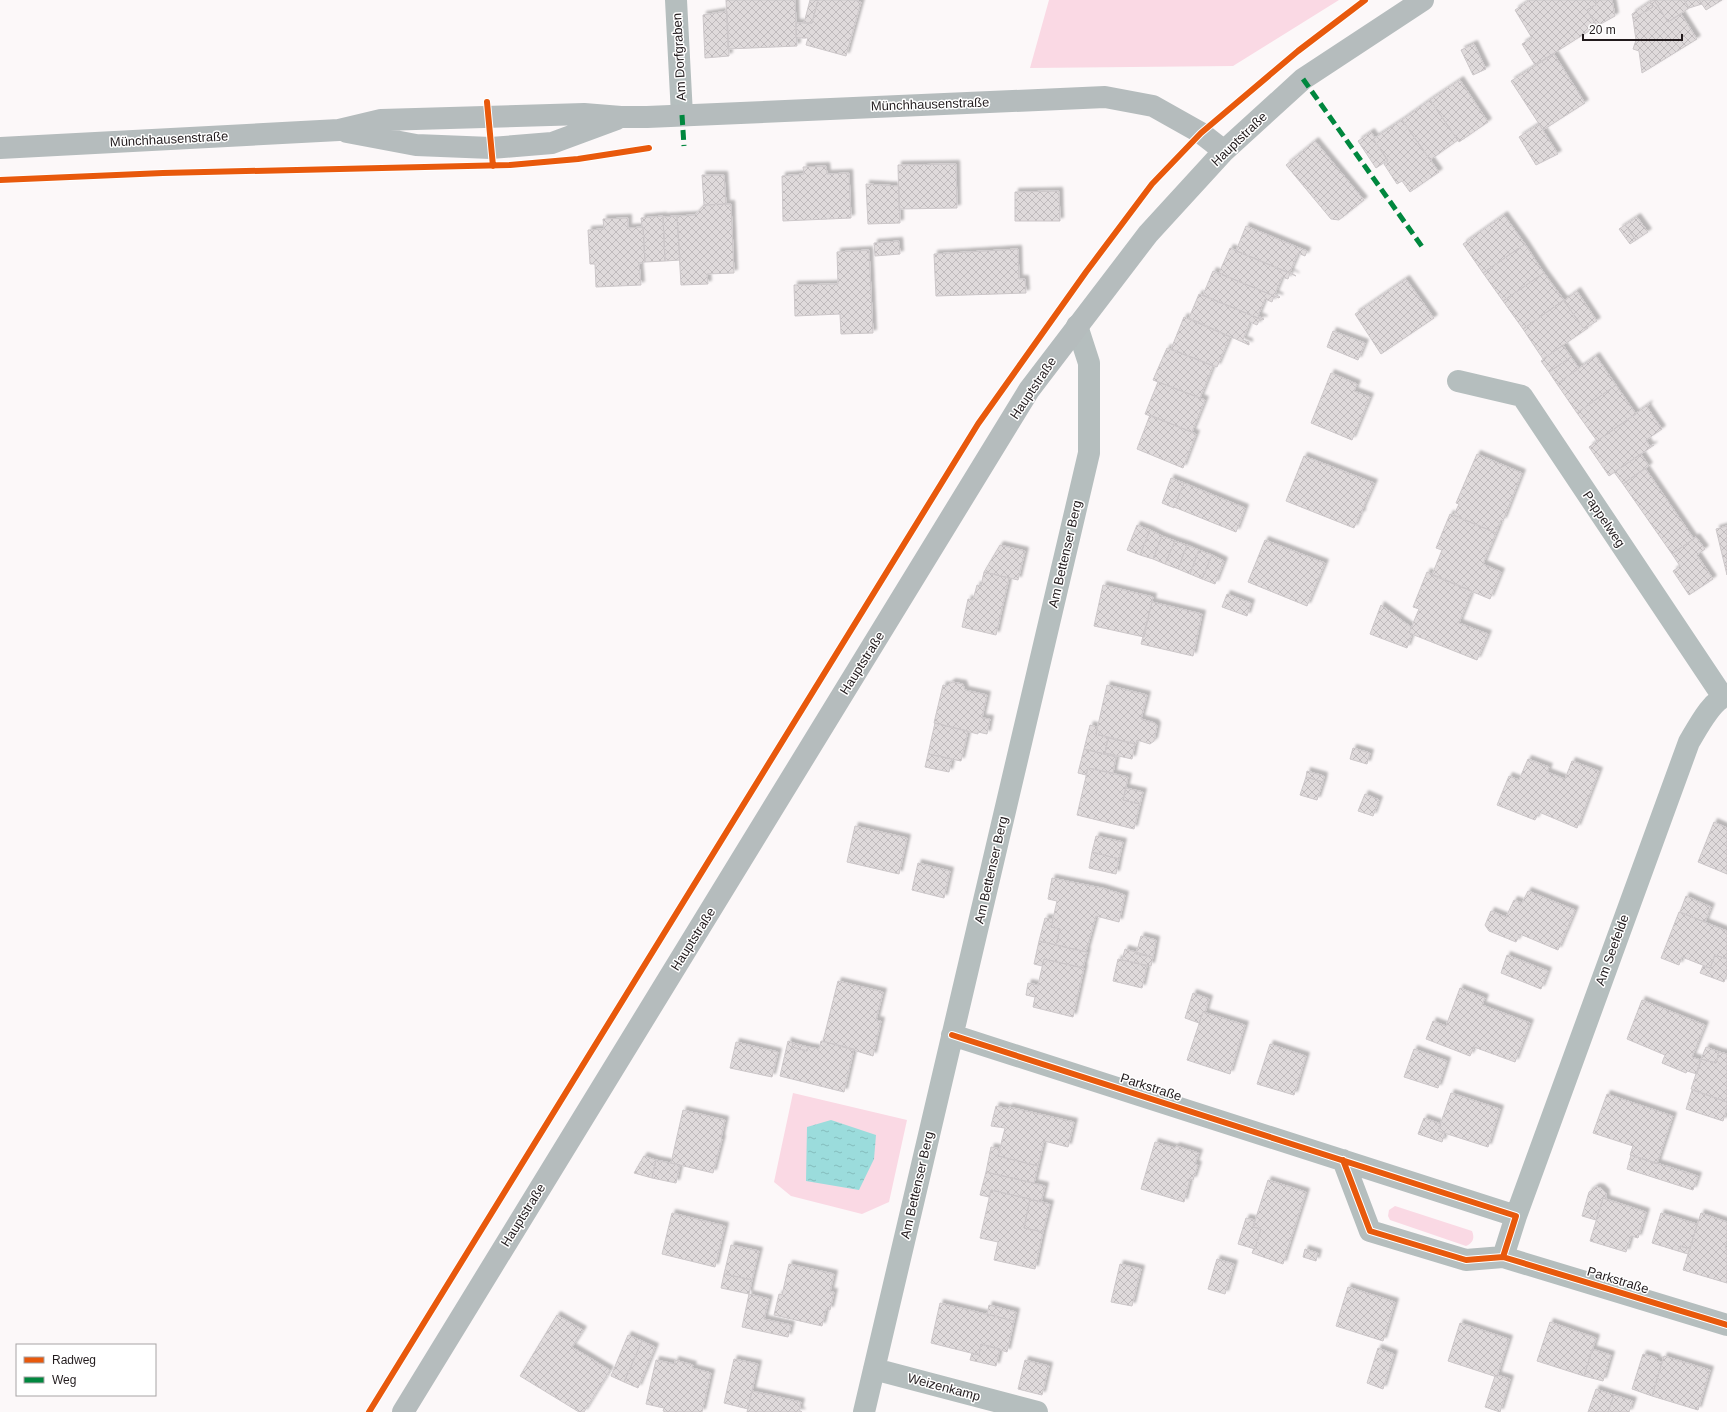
<svg xmlns="http://www.w3.org/2000/svg" width="1727" height="1412" font-family="Helvetica,sans-serif">
	<style>
		.green { fill: #fad9e4 }
		.water { fill: url(#water-ripples) }
		.building { fill: url(#building-cross-hatch); stroke: #ccc7c9; filter: url(#shadow) }
		.lines { fill: none; stroke-linecap: round; stroke-linejoin: round }
		.street { stroke: #b5bebe; stroke-width: 22 }
		.secondary { stroke: #b5bcbd; stroke-width: 22 }
		.quiet { stroke: #00873e; stroke-width: 5; stroke-dasharray: 10 5; stroke-linecap: butt }
		.cycleway-casing { stroke: #fff; stroke-width: 8 }
		.cycleway { stroke: #e8590c; stroke-width: 6 }
		.labels { text-anchor: middle; dominant-baseline: central; stroke-width: 3; stroke-linejoin: round; paint-order: stroke }
		.street-label { font-size: 13px; fill: #221b1d; stroke: #fff }
	</style>
	<defs>
		<pattern id="water-ripples" width="26" height="14" patternUnits="userSpaceOnUse"><rect width="26" height="14" fill="#9bdcdc"/><path d="M2 4q2-2 4 0t4 0M15 11q2-2 4 0t4 0" fill="none" stroke="#85bcbc"/></pattern>
		<pattern id="building-cross-hatch" width="8" height="8" patternUnits="userSpaceOnUse"><rect width="8" height="8" fill="#dfdadb"/><path d="M0 0l8 8M0 8l8-8" fill="none" stroke="#bfbabc"/></pattern>
		<filter id="shadow"><feDropShadow dx="3.5" dy="-3.5" stdDeviation="1" flood-color="#0004"/></filter>
	</defs>
	<rect width="100%" height="100%" fill="#fcf8f9"/>
	<path class="green" d="M 1049,0 L 1339,0 L 1233,66 L 1030,68 Z
		M 793,1093 L 907,1120 L 889,1202 L 862,1214 L 791,1196 L 774,1182 Z
		M 1395,1206 L 1472,1231 C 1475,1238 1473,1243 1466,1246 L 1390,1220 L 1388,1216 L 1389,1210 Z"/>
	<path class="water" d="M 831,1120 L 876,1135 L 874,1159 L 859,1190 L 806,1181 L 807,1127 Z"/>
	<path class="building" d="M 726,0 L 795,0 L 797,46 L 728,49 Z
		M 810,0 L 818,0 L 812,23 L 804,23 Z
		M 818,0 L 854,0 L 861,2 L 846,56 L 806,45 L 808,38 L 796,38 L 796,23 L 812,23 Z
		M 1530,0 L 1595,0 L 1597,4 L 1587,10 L 1597,26 L 1535,65 L 1522,44 L 1532,38 L 1515,10 Z
		M 1595,0 L 1612,0 L 1615,16 L 1597,26 L 1587,10 L 1597,4 Z
		M 1654,0 L 1684,0 L 1689,8 L 1668,22 Z
		M 1654,0 L 1668,22 L 1681,14 L 1697,39 L 1642,73 L 1639,51 L 1633,49 L 1636,40 L 1633,19 L 1653,7 L 1650,2 Z
		M 1684,0 L 1699,0 L 1702,4 L 1689,8 Z
		M 1699,0 L 1722,0 L 1706,10 Z
		M 1650,2 L 1653,7 L 1633,19 L 1632,14 Z
		M 727,11 L 729,56 L 705,58 L 703,15 Z
		M 1474,44 L 1486,69 L 1473,75 L 1461,50 Z
		M 1554,54 L 1585,103 L 1543,130 L 1511,81 Z
		M 1460,80 L 1488,122 L 1459,142 L 1430,100 Z
		M 1430,100 L 1458,140 L 1430,160 L 1402,120 Z
		M 1402,120 L 1439,172 L 1410,192 L 1402,181 L 1397,184 L 1384,164 L 1388,161 L 1373,139 Z
		M 1539,124 L 1558,154 L 1536,165 L 1519,137 Z
		M 1371,132 L 1375,138 L 1373,139 L 1388,160 L 1376,168 L 1358,141 Z
		M 1315,141 L 1364,200 L 1339,220 L 1331,219 L 1286,165 Z
		M 956,164 L 957,208 L 899,209 L 898,165 Z
		M 826,166 L 827,174 L 849,173 L 851,218 L 783,221 L 782,176 L 804,174 L 803,167 Z
		M 702,175 L 724,175 L 726,204 L 704,205 Z
		M 866,184 L 899,186 L 900,223 L 868,224 Z
		M 1059,191 L 1060,221 L 1015,221 L 1015,192 Z
		M 731,204 L 734,273 L 707,274 L 708,284 L 681,285 L 677,216 L 695,215 L 704,205 Z
		M 1504,215 L 1525,244 L 1483,273 L 1463,244 Z
		M 663,216 L 665,261 L 645,262 L 643,227 L 642,227 L 641,218 Z
		M 677,216 L 680,260 L 665,261 L 663,217 Z
		M 1637,217 L 1648,232 L 1636,240 L 1625,225 Z
		M 628,218 L 628,228 L 643,227 L 645,262 L 639,263 L 641,285 L 596,287 L 595,264 L 590,264 L 588,230 L 604,229 L 603,219 Z
		M 1625,225 L 1636,240 L 1630,244 L 1619,229 Z
		M 1246,226 L 1307,251 L 1305,256 L 1298,253 L 1290,272 L 1296,276 L 1236,251 Z
		M 899,241 L 900,254 L 875,256 L 874,243 Z
		M 1525,244 L 1544,273 L 1503,301 L 1483,273 Z
		M 1230,248 L 1290,273 L 1288,279 L 1282,277 L 1275,294 L 1280,297 L 1279,298 L 1219,273 Z
		M 1018,249 L 1019,279 L 1025,279 L 1026,293 L 936,296 L 934,254 Z
		M 869,250 L 873,333 L 841,334 L 840,314 L 795,316 L 794,285 L 838,284 L 837,252 Z
		M 1213,271 L 1274,296 L 1272,302 L 1265,299 L 1258,316 L 1264,319 L 1263,320 L 1203,295 Z
		M 1544,273 L 1564,300 L 1523,329 L 1503,301 Z
		M 1406,279 L 1434,318 L 1381,354 L 1355,314 Z
		M 1577,291 L 1597,321 L 1584,329 L 1564,301 Z
		M 1199,294 L 1260,319 L 1257,325 L 1250,322 L 1243,340 L 1249,342 L 1249,345 L 1189,318 Z
		M 1567,299 L 1564,301 L 1584,329 L 1587,326 L 1588,328 L 1543,359 L 1523,329 L 1564,300 Z
		M 1184,317 L 1230,337 L 1217,367 L 1171,349 Z
		M 1333,331 L 1365,343 L 1358,360 L 1327,347 Z
		M 1563,345 L 1571,357 L 1549,372 L 1541,361 Z
		M 1167,348 L 1213,366 L 1200,398 L 1153,380 Z
		M 1596,356 L 1616,385 L 1577,413 L 1557,384 Z
		M 1571,357 L 1579,368 L 1557,384 L 1549,372 Z
		M 1331,373 L 1357,384 L 1354,391 L 1370,397 L 1352,440 L 1311,423 Z
		M 1158,382 L 1205,400 L 1192,432 L 1145,414 Z
		M 1616,385 L 1636,414 L 1597,441 L 1577,413 Z
		M 1649,404 L 1647,407 L 1662,429 L 1646,440 L 1650,446 L 1654,445 L 1609,476 L 1589,447 Z
		M 1150,415 L 1196,434 L 1183,468 L 1137,449 Z
		M 1477,454 L 1522,473 L 1503,521 L 1501,520 L 1496,533 L 1454,515 L 1459,504 L 1456,503 Z
		M 1641,454 L 1649,466 L 1623,484 L 1614,472 Z
		M 1304,456 L 1374,483 L 1362,510 L 1362,514 L 1360,514 L 1354,528 L 1286,501 Z
		M 1645,468 L 1694,539 L 1672,554 L 1623,484 Z
		M 1171,478 L 1184,483 L 1174,508 L 1162,503 Z
		M 1184,483 L 1245,508 L 1236,532 L 1174,507 Z
		M 1450,514 L 1496,533 L 1483,564 L 1501,572 L 1490,599 L 1432,575 L 1442,550 L 1436,548 Z
		M 1137,525 L 1150,530 L 1140,555 L 1127,550 Z
		M 1727,526 L 1727,575 L 1716,529 Z
		M 1150,530 L 1162,536 L 1153,559 L 1140,555 Z
		M 1162,536 L 1175,541 L 1165,564 L 1153,559 Z
		M 1696,537 L 1705,549 L 1697,555 L 1713,579 L 1689,595 L 1673,571 L 1680,566 L 1672,554 Z
		M 1265,540 L 1325,563 L 1307,606 L 1248,582 Z
		M 1175,541 L 1187,545 L 1178,569 L 1165,564 Z
		M 1000,545 L 1025,551 L 1018,580 L 984,572 Z
		M 1187,545 L 1199,550 L 1190,574 L 1178,569 Z
		M 1199,550 L 1212,555 L 1202,579 L 1190,574 Z
		M 1212,555 L 1224,561 L 1215,584 L 1202,579 Z
		M 984,572 L 1009,578 L 996,635 L 962,627 L 968,599 L 973,600 L 977,585 L 981,586 Z
		M 1427,572 L 1472,591 L 1459,623 L 1488,634 L 1477,660 L 1409,633 L 1419,609 L 1413,607 Z
		M 1103,585 L 1153,597 L 1144,637 L 1094,626 Z
		M 1227,594 L 1251,603 L 1247,616 L 1222,607 Z
		M 1152,602 L 1202,614 L 1193,656 L 1141,644 Z
		M 1381,605 L 1411,627 L 1409,633 L 1412,634 L 1407,648 L 1370,634 Z
		M 952,682 L 963,684 L 965,690 L 987,695 L 982,718 L 990,719 L 987,734 L 978,732 L 978,734 L 934,723 L 943,685 L 947,686 Z
		M 1107,685 L 1147,695 L 1141,719 L 1155,723 L 1157,726 L 1154,741 L 1150,744 L 1137,740 L 1136,744 L 1096,734 Z
		M 935,723 L 968,731 L 961,761 L 928,754 Z
		M 1090,725 L 1097,727 L 1096,734 L 1108,738 L 1105,754 L 1084,749 Z
		M 1108,738 L 1135,744 L 1132,759 L 1105,753 Z
		M 1353,748 L 1370,753 L 1367,764 L 1350,759 Z
		M 1084,749 L 1116,757 L 1113,773 L 1088,768 L 1086,775 L 1078,773 Z
		M 928,754 L 952,759 L 949,772 L 925,767 Z
		M 1528,759 L 1549,767 L 1547,772 L 1565,779 L 1572,761 L 1599,771 L 1577,828 L 1539,812 L 1535,820 L 1497,805 L 1509,776 L 1519,780 Z
		M 1088,768 L 1128,777 L 1123,800 L 1140,804 L 1134,829 L 1077,815 Z
		M 1307,771 L 1324,776 L 1323,782 L 1306,777 Z
		M 1306,777 L 1323,782 L 1317,800 L 1300,795 Z
		M 1126,788 L 1143,792 L 1140,804 L 1123,800 Z
		M 1365,794 L 1379,800 L 1373,816 L 1358,811 Z
		M 1714,822 L 1727,828 L 1727,874 L 1698,862 Z
		M 855,826 L 907,838 L 899,874 L 847,862 Z
		M 1096,836 L 1123,842 L 1119,859 L 1092,852 Z
		M 1092,852 L 1119,859 L 1116,874 L 1089,868 Z
		M 918,863 L 950,871 L 944,898 L 912,890 Z
		M 1052,878 L 1102,888 L 1125,895 L 1119,922 L 1096,916 L 1086,952 L 1056,945 L 1060,929 L 1051,927 L 1057,901 L 1048,899 Z
		M 1528,891 L 1575,910 L 1558,950 L 1520,934 L 1516,942 L 1489,931 L 1485,925 L 1491,911 L 1506,917 L 1514,900 L 1522,903 Z
		M 1686,896 L 1711,907 L 1705,922 L 1680,912 Z
		M 1679,912 L 1727,931 L 1727,959 L 1715,955 L 1710,968 L 1682,957 L 1679,965 L 1661,958 Z
		M 1045,918 L 1053,919 L 1051,927 L 1060,929 L 1056,945 L 1039,941 Z
		M 1141,936 L 1156,940 L 1153,957 L 1136,954 Z
		M 1039,941 L 1087,952 L 1083,968 L 1044,959 L 1042,966 L 1034,964 Z
		M 1125,949 L 1153,957 L 1151,966 L 1122,960 Z
		M 1507,955 L 1548,971 L 1541,989 L 1501,973 Z
		M 1715,955 L 1727,959 L 1727,974 L 1724,982 L 1700,973 L 1703,966 L 1710,968 Z
		M 1044,959 L 1084,968 L 1073,1017 L 1033,1007 L 1035,997 L 1026,995 L 1028,983 L 1038,985 Z
		M 1118,959 L 1147,966 L 1142,988 L 1113,981 Z
		M 838,981 L 883,992 L 876,1020 L 881,1021 L 873,1056 L 823,1041 Z
		M 1460,988 L 1485,998 L 1482,1005 L 1530,1023 L 1515,1062 L 1474,1047 L 1470,1056 L 1426,1039 L 1433,1021 L 1446,1026 Z
		M 1193,993 L 1209,999 L 1205,1013 L 1203,1012 L 1199,1023 L 1185,1018 Z
		M 1642,1000 L 1705,1025 L 1692,1057 L 1701,1060 L 1697,1074 L 1687,1071 L 1686,1073 L 1662,1063 L 1665,1055 L 1627,1039 Z
		M 1203,1012 L 1245,1025 L 1230,1074 L 1187,1060 Z
		M 788,1041 L 793,1043 L 792,1047 L 807,1051 L 808,1047 L 819,1049 L 821,1041 L 854,1049 L 844,1092 L 780,1076 Z
		M 736,1042 L 778,1052 L 772,1077 L 730,1068 Z
		M 793,1043 L 808,1047 L 807,1051 L 792,1047 Z
		M 1270,1044 L 1306,1056 L 1294,1095 L 1257,1084 Z
		M 1706,1047 L 1719,1052 L 1716,1063 L 1701,1059 Z
		M 1414,1049 L 1447,1061 L 1438,1088 L 1404,1077 Z
		M 1719,1052 L 1727,1054 L 1727,1102 L 1691,1089 L 1701,1059 L 1716,1063 Z
		M 1692,1090 L 1727,1102 L 1727,1108 L 1723,1121 L 1686,1109 Z
		M 1451,1093 L 1500,1109 L 1488,1147 L 1438,1131 Z
		M 1607,1094 L 1673,1116 L 1657,1164 L 1630,1155 L 1633,1146 L 1593,1133 Z
		M 996,1106 L 1009,1109 L 1009,1107 L 1074,1122 L 1068,1147 L 1044,1141 L 1038,1166 L 998,1156 L 1005,1128 L 991,1126 Z
		M 683,1110 L 725,1120 L 721,1138 L 722,1139 L 713,1173 L 671,1163 Z
		M 1424,1118 L 1441,1124 L 1438,1131 L 1445,1133 L 1442,1142 L 1418,1134 Z
		M 1155,1142 L 1175,1148 L 1176,1146 L 1199,1153 L 1195,1164 L 1198,1165 L 1193,1180 L 1190,1179 L 1184,1202 L 1141,1189 Z
		M 991,1147 L 1000,1149 L 998,1156 L 1038,1166 L 1034,1183 L 986,1172 Z
		M 1631,1155 L 1698,1176 L 1693,1190 L 1627,1169 Z
		M 644,1156 L 656,1160 L 652,1178 L 634,1173 Z
		M 656,1160 L 680,1165 L 676,1183 L 652,1178 Z
		M 986,1172 L 1045,1186 L 1041,1202 L 991,1190 L 989,1197 L 980,1195 Z
		M 1268,1180 L 1306,1192 L 1283,1264 L 1252,1253 L 1254,1248 L 1255,1249 L 1261,1229 L 1253,1227 Z
		M 1596,1187 L 1601,1188 L 1606,1193 L 1606,1199 L 1603,1198 L 1596,1220 L 1582,1216 L 1589,1192 Z
		M 991,1190 L 1030,1199 L 1024,1228 L 1043,1232 L 1035,1269 L 994,1260 L 998,1242 L 980,1238 Z
		M 1603,1198 L 1646,1212 L 1638,1238 L 1631,1236 L 1626,1252 L 1590,1241 Z
		M 1030,1199 L 1050,1204 L 1043,1232 L 1024,1228 Z
		M 672,1213 L 725,1226 L 715,1267 L 662,1254 Z
		M 1661,1213 L 1697,1224 L 1690,1249 L 1680,1246 L 1678,1251 L 1652,1243 Z
		M 1701,1213 L 1727,1222 L 1727,1242 L 1725,1248 L 1727,1248 L 1727,1283 L 1683,1270 Z
		M 1246,1218 L 1255,1220 L 1253,1227 L 1261,1229 L 1255,1249 L 1238,1244 Z
		M 731,1245 L 759,1251 L 752,1280 L 724,1274 Z
		M 1680,1246 L 1690,1249 L 1688,1254 L 1678,1251 Z
		M 1305,1249 L 1318,1253 L 1316,1261 L 1303,1257 Z
		M 1217,1259 L 1234,1264 L 1225,1294 L 1208,1289 Z
		M 789,1264 L 834,1274 L 830,1292 L 834,1292 L 830,1310 L 826,1309 L 822,1326 L 774,1315 L 779,1294 L 782,1295 Z
		M 1120,1264 L 1141,1269 L 1132,1306 L 1111,1302 Z
		M 724,1274 L 752,1280 L 749,1294 L 721,1288 Z
		M 1348,1287 L 1395,1302 L 1383,1341 L 1336,1326 Z
		M 749,1294 L 769,1299 L 764,1319 L 791,1325 L 788,1337 L 742,1327 Z
		M 940,1303 L 1014,1321 L 1007,1352 L 981,1344 L 979,1355 L 931,1343 Z
		M 989,1305 L 1016,1312 L 1014,1321 L 987,1314 Z
		M 557,1315 L 583,1330 L 572,1347 L 610,1370 L 584,1412 L 579,1412 L 520,1376 Z
		M 1550,1322 L 1596,1338 L 1584,1376 L 1537,1361 Z
		M 1460,1323 L 1509,1339 L 1497,1377 L 1448,1361 Z
		M 628,1335 L 642,1341 L 624,1382 L 611,1376 Z
		M 642,1341 L 655,1347 L 638,1388 L 624,1382 Z
		M 981,1344 L 1000,1349 L 996,1366 L 970,1360 L 972,1353 L 979,1355 Z
		M 1378,1348 L 1394,1354 L 1383,1389 L 1367,1383 Z
		M 1592,1349 L 1611,1355 L 1603,1381 L 1584,1376 Z
		M 1643,1354 L 1657,1358 L 1656,1360 L 1662,1362 L 1652,1396 L 1632,1389 Z
		M 1664,1356 L 1710,1370 L 1698,1410 L 1652,1396 Z
		M 734,1359 L 758,1364 L 748,1409 L 724,1403 Z
		M 656,1360 L 675,1364 L 675,1360 L 693,1365 L 692,1368 L 711,1373 L 702,1412 L 666,1412 L 663,1411 L 664,1408 L 646,1404 Z
		M 1025,1360 L 1049,1366 L 1042,1395 L 1018,1389 Z
		M 1497,1375 L 1510,1379 L 1500,1412 L 1485,1407 L 1495,1376 L 1497,1377 Z
		M 1596,1389 L 1614,1395 L 1608,1412 L 1588,1412 Z
		M 752,1391 L 801,1402 L 799,1410 L 802,1412 L 747,1412 Z
		M 1614,1395 L 1633,1401 L 1629,1412 L 1608,1412 Z"/>
	<g class="lines">
		<path class="street" d="M 676,0 L 682,115
			M 1458,381 L 1522,396 L 1723,697
			M 952,1035 L 1516,1216 L 1503,1257
			M 1343,1160 L 1370,1231 L 1466,1260 L 1503,1257 L 1727,1325
			M 1516,1216 L 1689,742 C 1697,729 1712,699 1727,696
			M 874,1369 L 1037,1412
			M 864,1412 L 1089,453 L 1089,363 L 1077,326"/>
		<path class="secondary" d="M 347,132 L 416,145 L 491,148 L 552,143 L 617,119
			M 0,148 L 339,130 L 381,120 L 584,114 L 621,117 L 647,117 L 1105,97 L 1153,106 L 1201,133 L 1224,151
			M 403,1412 L 1029,390 L 1148,234 L 1224,151 L 1303,79 L 1423,0"/>
		<path class="quiet" d="M 1303,79 L 1423,248
			M 682,115 L 684,146"/>
		<g class="cycleway-casing">
			<path id="cycleway" d="M 487,102 L 493,166
				M 0,180 L 163,173 L 510,165 L 578,159 L 649,148
				M 952,1035 L 1516,1216 L 1503,1257
				M 1343,1160 L 1370,1231 L 1466,1260 L 1503,1257 L 1727,1325
				M 369,1412 L 978,424 L 1086,272 L 1152,184 L 1201,133 L 1298,51 L 1365,0"/>
		</g>
		<use href="#cycleway" class="cycleway"/>
	</g>
	<g class="labels">
		<g class="street-label">
			<text transform="translate(679 57) rotate(-93)">Am Dorfgraben</text>
			<text transform="translate(930 104) rotate(-2)">Münchhausenstraße</text>
			<text transform="translate(169 139) rotate(-3)">Münchhausenstraße</text>
			<text transform="translate(1239 139) rotate(-44)">Hauptstraße</text>
			<text transform="translate(1033 388) rotate(-56)">Hauptstraße</text>
			<text transform="translate(1604 519) rotate(56)">Pappelweg</text>
			<text transform="translate(1065 554) rotate(-77)">Am Bettenser Berg</text>
			<text transform="translate(862 663) rotate(-58)">Hauptstraße</text>
			<text transform="translate(991 870) rotate(-77)">Am Bettenser Berg</text>
			<text transform="translate(693 939) rotate(-58)">Hauptstraße</text>
			<text transform="translate(1612 950) rotate(-70)">Am Seefelde</text>
			<text transform="translate(1151 1087) rotate(18)">Parkstraße</text>
			<text transform="translate(917 1185) rotate(-77)">Am Bettenser Berg</text>
			<text transform="translate(523 1215) rotate(-58)">Hauptstraße</text>
			<text transform="translate(1618 1280) rotate(17)">Parkstraße</text>
			<text transform="translate(944 1387) rotate(15)">Weizenkamp</text>
		</g>
	</g>
	<rect x="16" y="1344" width="140" height="52" fill="#ffffff" stroke="#a7a4a5"/>
	<rect x="24" y="1357" width="20" height="6" fill="#e8590c" stroke="#a7a4a5"/>
	<text x="52" y="1364" font-size="12" fill="#221b1d">Radweg</text>
	<rect x="24" y="1377" width="20" height="6" fill="#00873e" stroke="#a7a4a5"/>
	<text x="52" y="1384" font-size="12" fill="#221b1d">Weg</text>
	<path d="M1583 34v6h99v-6" fill="none" stroke="#221b1d" stroke-width="2"/>
	<text x="1589" y="34" font-size="12" fill="#221b1d" stroke="#ffffff" stroke-width="3" paint-order="stroke">20 m</text>
</svg>
